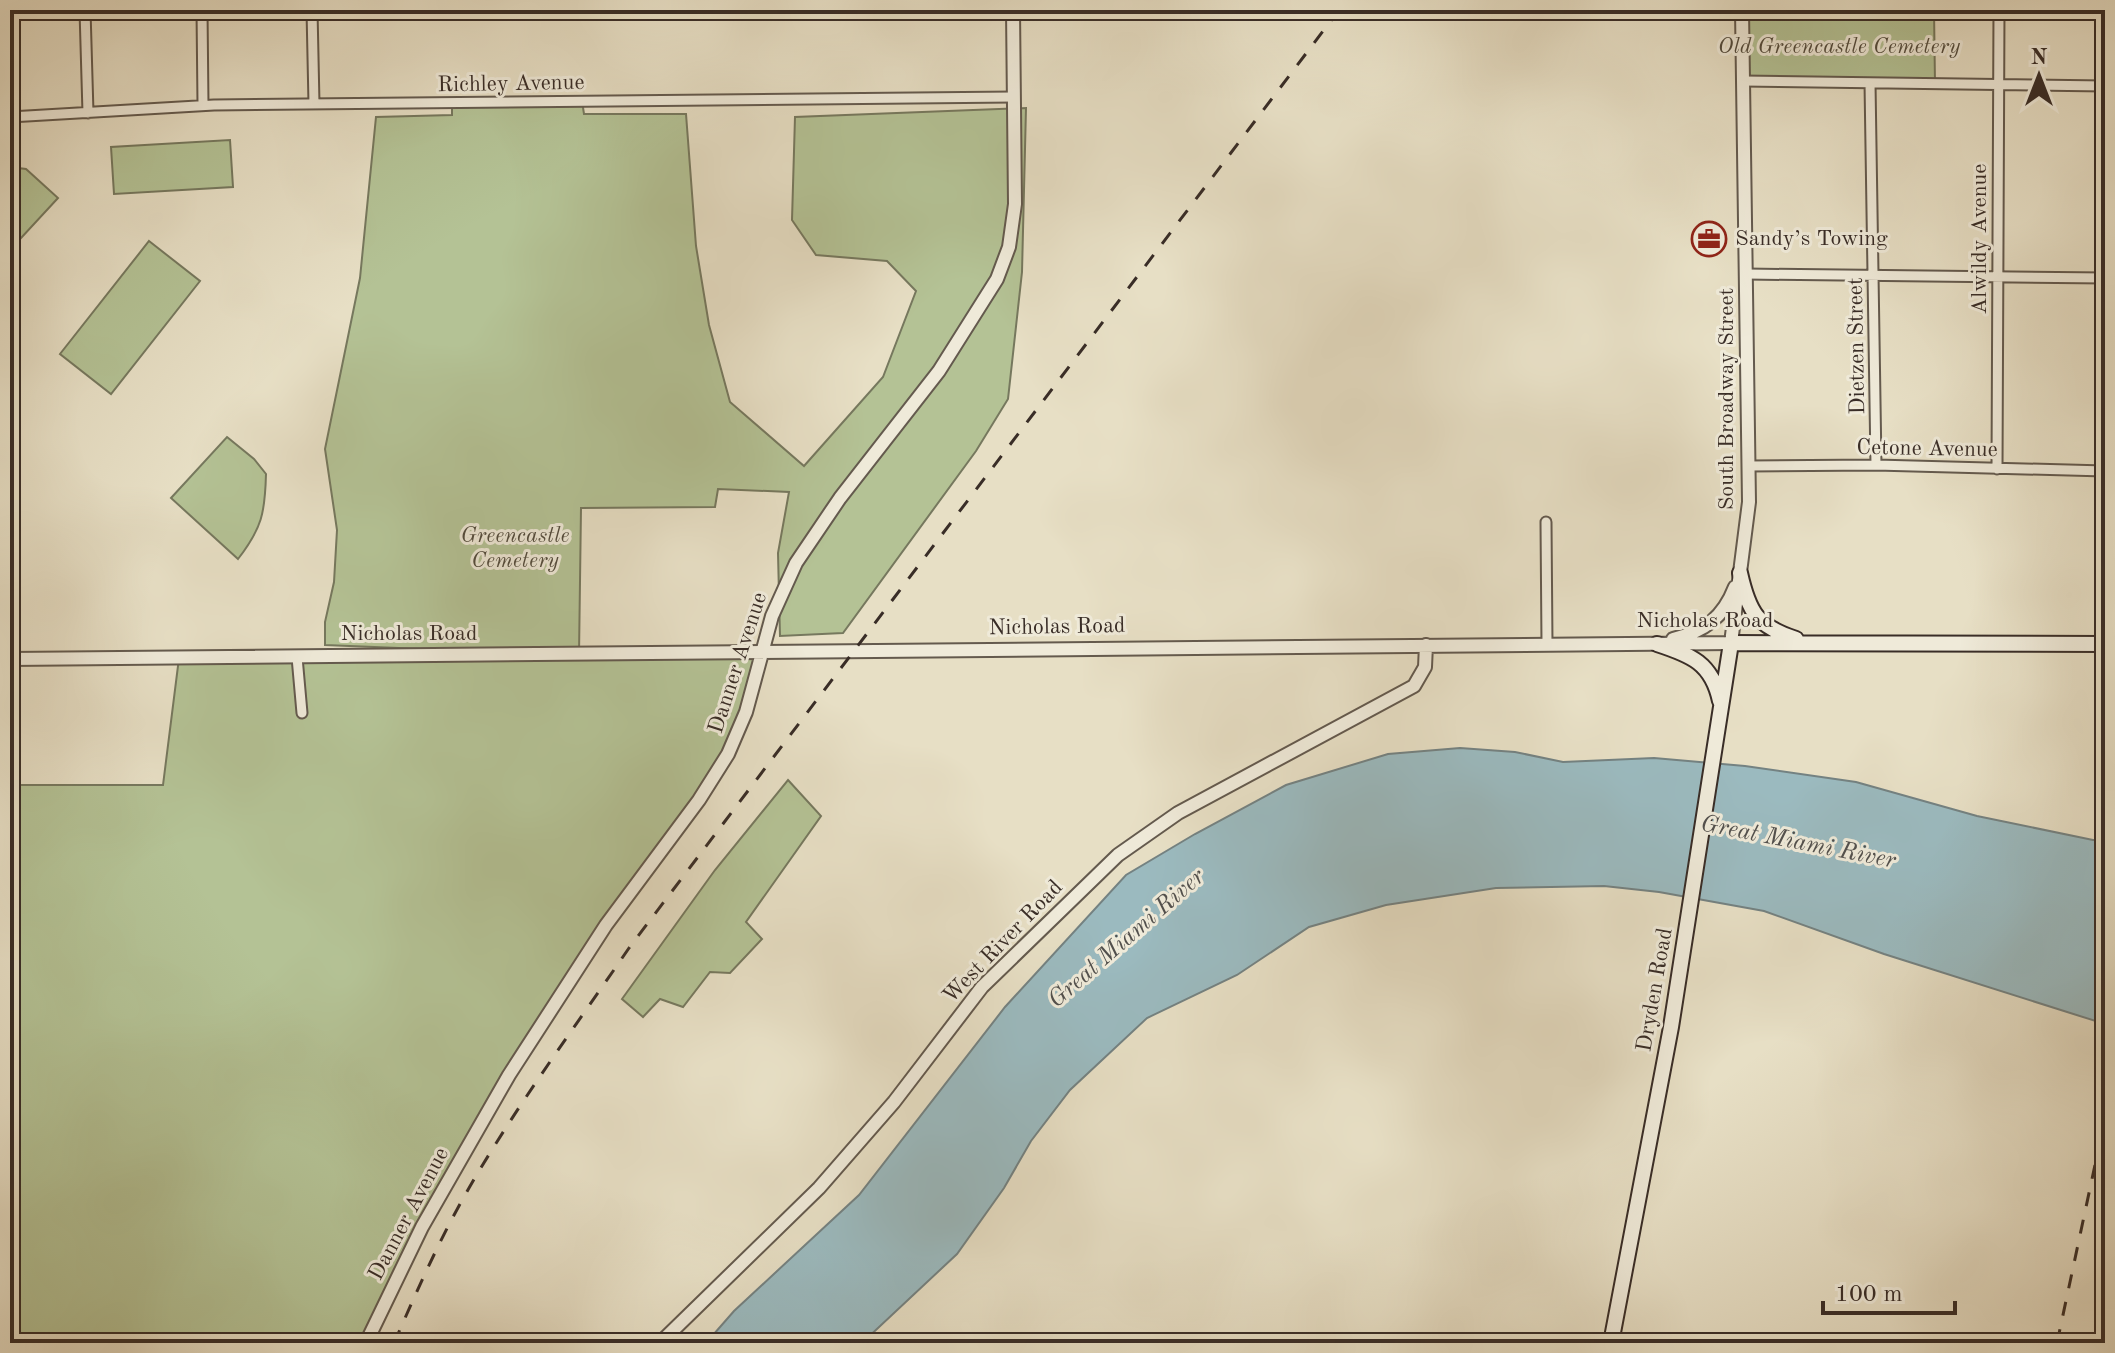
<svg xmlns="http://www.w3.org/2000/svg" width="2115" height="1353" font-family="'Old Standard TT',serif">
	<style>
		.green { fill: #b4c295; stroke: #76785e; stroke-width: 2 }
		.water { fill: #9bbabf; stroke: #748282; stroke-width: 2 }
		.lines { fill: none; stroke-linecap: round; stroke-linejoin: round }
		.minor-casing { stroke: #645a4e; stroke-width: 13 }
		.tertiary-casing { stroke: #645a4e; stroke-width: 16 }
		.secondary-casing { stroke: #392d27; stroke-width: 18 }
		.minor { stroke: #efead9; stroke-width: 9 }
		.tertiary { stroke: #efead9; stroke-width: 12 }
		.secondary { stroke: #efead9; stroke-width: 14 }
		.rail { stroke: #392d27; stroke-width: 3; stroke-dasharray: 14 14; stroke-linecap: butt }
		.labels { text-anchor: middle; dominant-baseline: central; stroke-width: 6; stroke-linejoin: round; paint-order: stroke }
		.park-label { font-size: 22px; font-style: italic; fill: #524b3d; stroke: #efead9 }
		.street-label { font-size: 22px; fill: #392d27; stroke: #efead9 }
		.poi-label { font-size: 22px; fill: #392d27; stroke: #efead9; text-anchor: start }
		.water-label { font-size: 24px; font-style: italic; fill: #52504d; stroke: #efead9 }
	</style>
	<rect width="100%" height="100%" fill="#e7dfc5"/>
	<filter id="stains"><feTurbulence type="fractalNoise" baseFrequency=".0025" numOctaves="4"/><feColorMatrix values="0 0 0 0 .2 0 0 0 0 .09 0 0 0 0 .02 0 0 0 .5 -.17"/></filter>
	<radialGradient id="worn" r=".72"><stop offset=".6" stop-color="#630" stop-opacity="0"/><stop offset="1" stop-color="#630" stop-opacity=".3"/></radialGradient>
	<path class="green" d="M 1742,10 L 1934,10 L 1935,83 L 1743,81 Z
		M 582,101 L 584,114 L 686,114 L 696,246 L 709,325 L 730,402 L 804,466 L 883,377 L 916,291 L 887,261 L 816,255 L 792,220 L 795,117 L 1026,108 L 1022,272 L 1008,399 L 976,451 L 843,633 L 780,636 L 778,553 L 789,492 L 718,489 L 715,507 L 581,508 L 579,655 L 761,654 L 738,734 L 509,1075 L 366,1343 L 10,1343 L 10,785 L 163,785 L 179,658 L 448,650 L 325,645 L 325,622 L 334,582 L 337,530 L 325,449 L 360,278 L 376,117 L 452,115 L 452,104 Z
		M 230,140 L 233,187 L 114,194 L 111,147 Z
		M 10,167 L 26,169 L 58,198 L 10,250 Z
		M 149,241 L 200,281 L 111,394 L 60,354 Z
		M 227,437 L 254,459 L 266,474 C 265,513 262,528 238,559 L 171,498 Z
		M 788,780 L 821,816 L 746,922 L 762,939 L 730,973 L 710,972 L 683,1007 L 660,999 L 643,1017 L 622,999 L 715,870 Z"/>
	<path class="water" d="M 1460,748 L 1515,752 L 1563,762 L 1654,758 L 1745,766 L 1856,782 L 1977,816 L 2093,840 L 2105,840 L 2105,1024 L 1884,954 L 1764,911 L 1659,892 L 1604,886 L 1496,888 L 1386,905 L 1309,927 L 1237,975 L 1147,1018 L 1070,1090 L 1031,1141 L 1004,1188 L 957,1254 L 862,1343 L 706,1343 L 734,1311 L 859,1195 L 1005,1007 L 1126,875 L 1195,834 L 1286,785 L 1388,754 Z"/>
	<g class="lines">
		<g class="minor-casing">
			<path id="minor" d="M 85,10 L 88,113
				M 202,10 L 203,105
				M 312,10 L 314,104
				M 1743,81 L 2105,86
				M 1870,83 L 1876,465
				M 10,117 L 214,105 L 1014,97
				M 1746,274 L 2105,278
				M 1749,466 L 1876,465 L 2105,471
				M 1997,469 L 1999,10
				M 1546,522 L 1547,644
				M 297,657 L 302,713"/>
		</g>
		<g class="tertiary-casing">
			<path id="tertiary" d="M 1673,639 C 1705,631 1723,618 1735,587
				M 10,659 L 1731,643 L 1749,502 L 1742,10
				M 366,1343 L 422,1227 L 509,1075 L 606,925 L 699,800 L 728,754 L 746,712 L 772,616 L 796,563 L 840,498 L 939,371 L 997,279 L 1009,247 L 1015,204 L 1013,10
				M 660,1343 L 819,1188 L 894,1102 L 982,987 L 1118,855 L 1178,813 L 1414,686 L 1425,667 L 1426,645"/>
		</g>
		<g class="secondary-casing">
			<path id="secondary" d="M 1740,573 C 1749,613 1757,626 1796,639
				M 1657,644 C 1691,655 1712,663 1720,701
				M 1611,1343 L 1671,1027 L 1731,643 L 2105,644"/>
		</g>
		<use href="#minor" class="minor"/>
		<use href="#tertiary" class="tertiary"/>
		<use href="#secondary" class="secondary"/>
		<path class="rail" d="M 394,1343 C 417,1291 440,1238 469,1188 C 517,1105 575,1027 629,948 L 1339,10
			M 2057,1343 L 2105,1118"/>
	</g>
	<defs>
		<g id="office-ring" transform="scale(1.8)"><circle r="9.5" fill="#efead9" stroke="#8f2418" stroke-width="1.5"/><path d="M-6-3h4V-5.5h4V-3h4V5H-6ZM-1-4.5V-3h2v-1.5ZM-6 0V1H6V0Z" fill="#8f2418"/></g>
	</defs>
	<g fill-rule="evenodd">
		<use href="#office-ring" x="1709" y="239"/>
	</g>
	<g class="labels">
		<g class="park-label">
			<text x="1839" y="47">Old Greencastle Cemetery</text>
			<text x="515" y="536">Greencastle<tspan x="515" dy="25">Cemetery</tspan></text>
		</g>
		<g class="street-label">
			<text transform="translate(511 84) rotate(-1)">Richley Avenue</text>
			<text transform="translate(1980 239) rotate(-90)">Alwildy Avenue</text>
			<text transform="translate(1857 346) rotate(-91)">Dietzen Street</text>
			<text transform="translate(1727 399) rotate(-90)">South Broadway Street</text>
			<text transform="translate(1927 449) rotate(1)">Cetone Avenue</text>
			<text x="1705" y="621">Nicholas Road</text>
			<text transform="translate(1057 627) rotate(-1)">Nicholas Road</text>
			<text x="409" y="634">Nicholas Road</text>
			<text transform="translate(738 663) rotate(-72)">Danner Avenue</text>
			<text transform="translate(1003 942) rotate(-46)">West River Road</text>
			<text transform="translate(1655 990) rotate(-80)">Dryden Road</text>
			<text transform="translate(409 1214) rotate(-62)">Danner Avenue</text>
		</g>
		<g class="poi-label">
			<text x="1735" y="239">Sandy’s Towing</text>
		</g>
		<g class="water-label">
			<text transform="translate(1798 843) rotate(11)">Great Miami River</text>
			<text transform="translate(1127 939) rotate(-41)">Great Miami River</text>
		</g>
	</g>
	<rect width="2115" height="1353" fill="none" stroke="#e7dfc5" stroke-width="40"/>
	<rect x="12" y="12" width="2091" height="1329" fill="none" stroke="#392d27" stroke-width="4"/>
	<rect x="20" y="20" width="2075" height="1313" fill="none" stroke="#392d27" stroke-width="2"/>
	<g transform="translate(2039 76)" stroke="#efead9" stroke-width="6" paint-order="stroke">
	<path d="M0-6L14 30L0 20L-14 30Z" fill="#392d27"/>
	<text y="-12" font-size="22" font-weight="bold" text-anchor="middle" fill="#392d27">N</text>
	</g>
	<path d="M1823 1301v12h132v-12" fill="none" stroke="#392d27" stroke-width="4"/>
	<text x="1835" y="1301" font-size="24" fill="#392d27" stroke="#efead9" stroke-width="6" paint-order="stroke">100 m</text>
	<rect width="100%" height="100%" filter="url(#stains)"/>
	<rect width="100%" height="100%" fill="url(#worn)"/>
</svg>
